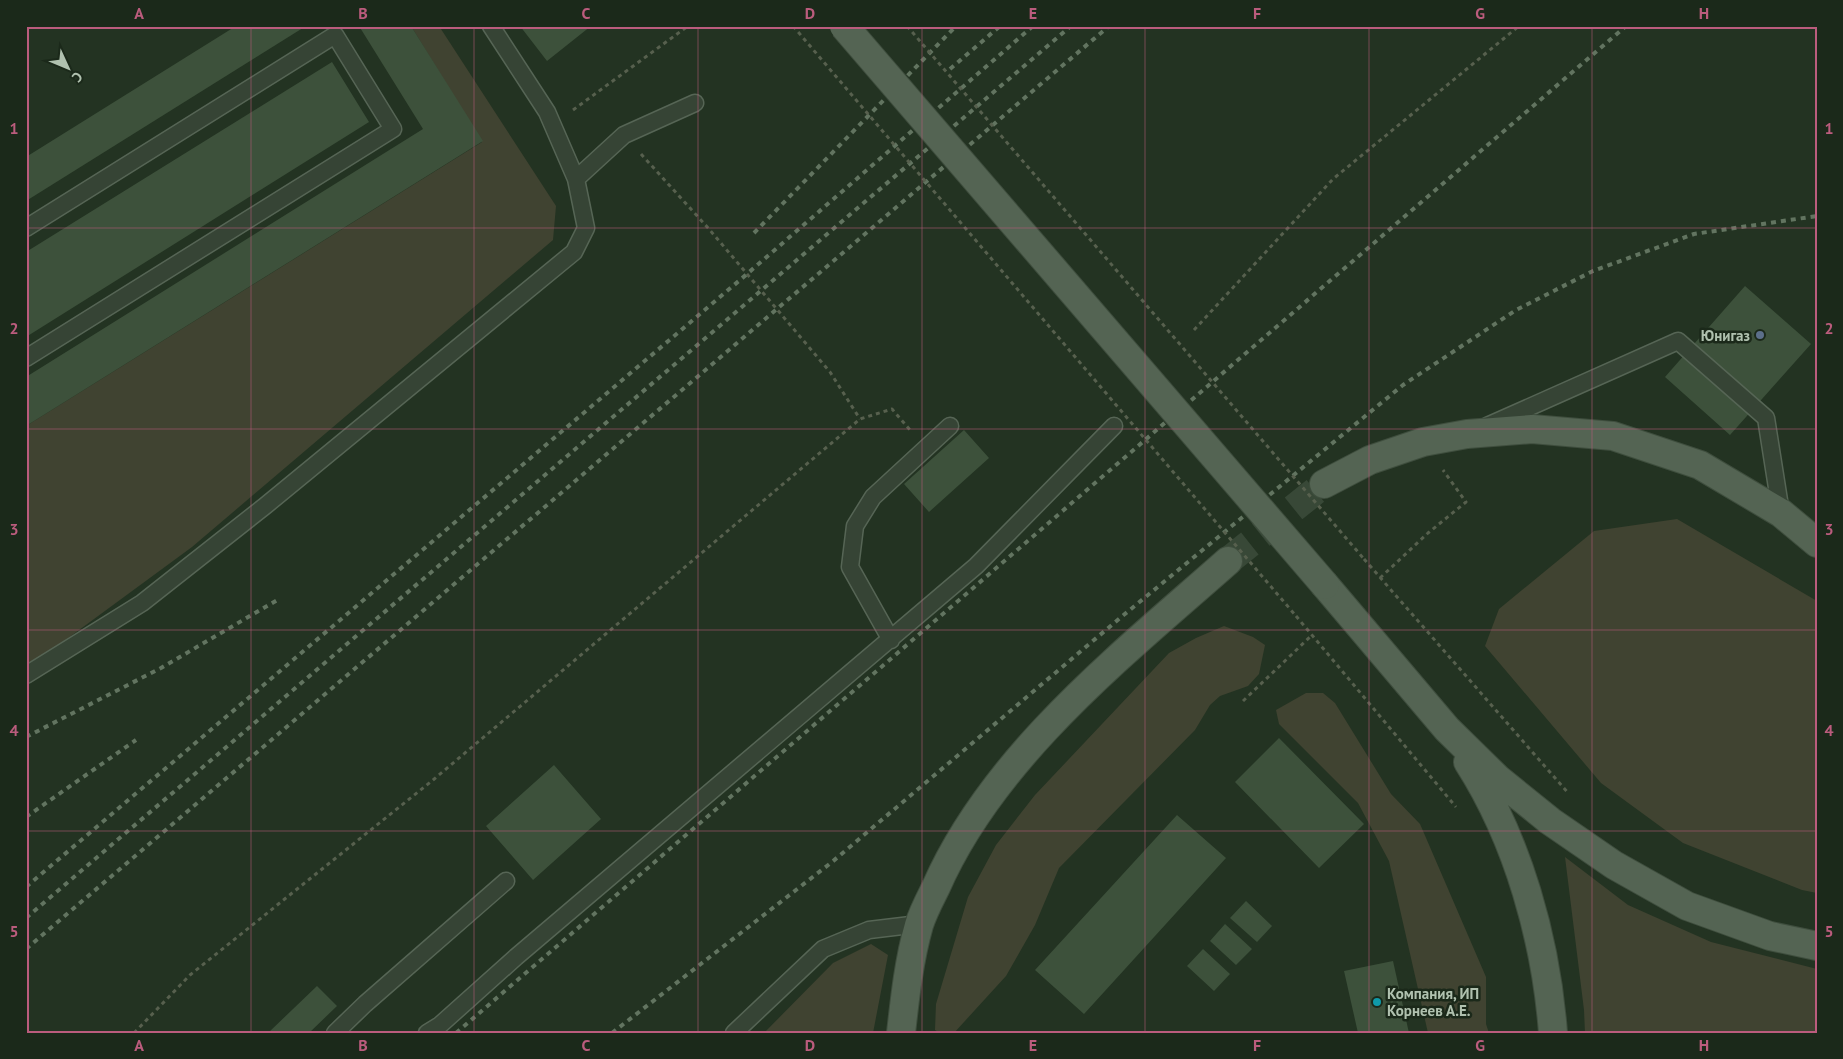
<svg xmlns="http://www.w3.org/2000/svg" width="1843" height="1059" font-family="'PT Sans',sans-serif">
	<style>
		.green { fill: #404331 }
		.building { fill: #3d513b }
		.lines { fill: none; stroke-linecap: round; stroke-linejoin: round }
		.primary-tunnel { stroke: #384837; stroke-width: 28; stroke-dasharray: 28 14; stroke-linecap: butt }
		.lane-casing { stroke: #566555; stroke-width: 19 }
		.primary-casing { stroke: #3f4e3e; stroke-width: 30 }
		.path { stroke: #57604e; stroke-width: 3; stroke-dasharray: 4 4; stroke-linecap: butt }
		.lane { stroke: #364435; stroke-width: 16 }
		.primary { stroke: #546453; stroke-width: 28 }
		.rail { stroke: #627460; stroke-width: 4; stroke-dasharray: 5 5; stroke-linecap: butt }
		.primary-bridge-casing { stroke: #3f4e3e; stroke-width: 30; stroke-linecap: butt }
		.path-bridge { stroke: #57604e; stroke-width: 3; stroke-dasharray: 4 4; stroke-linecap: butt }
		.primary-bridge { stroke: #546453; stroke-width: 28 }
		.grid { fill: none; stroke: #bb5c7d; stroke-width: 1; stroke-opacity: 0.55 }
		.service-dot { fill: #5c6f8a; stroke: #1b291a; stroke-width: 2 }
		.culture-dot { fill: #0f9aa8; stroke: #1b291a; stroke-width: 2 }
		.labels { text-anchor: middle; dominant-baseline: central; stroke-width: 5; stroke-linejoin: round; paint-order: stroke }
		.poi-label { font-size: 15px; font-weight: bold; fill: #b0c1af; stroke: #1b291a; text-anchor: end }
		.neatline { fill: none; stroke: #bb5c7d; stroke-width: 2 }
		.grid-label { font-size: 16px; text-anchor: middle; font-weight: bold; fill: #bb5c7d }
	</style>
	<rect width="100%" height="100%" fill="#233322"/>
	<path class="green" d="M 411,26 L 439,26 L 556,206 L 553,240 L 192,547 L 45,655 L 26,667 L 26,426 L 482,142 Z
		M 1677,519 L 1817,601 L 1817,893 L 1802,890 L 1683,843 L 1601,783 L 1485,646 L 1499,609 L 1594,531 Z
		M 1224,626 L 1253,637 L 1265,645 L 1259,674 L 1248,686 L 1220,696 L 1210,705 L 1195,730 L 1059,868 L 1035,925 L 1006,976 L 954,1033 L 940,1033 L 935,1030 L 936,1004 L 968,897 L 996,845 L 1035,795 L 1169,653 L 1196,638 Z
		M 1306,693 L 1323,693 L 1335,703 L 1391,794 L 1420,824 L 1486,977 L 1486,1024 L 1489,1033 L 1428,1033 L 1389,861 L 1358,803 L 1279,724 L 1276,710 Z
		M 1565,857 L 1628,905 L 1711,942 L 1817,969 L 1817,1033 L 1585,1033 L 1584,1010 Z
		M 871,944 L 888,955 L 873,1033 L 764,1033 L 833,963 Z"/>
	<path class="building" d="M 236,26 L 306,26 L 26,201 L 26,157 Z
		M 359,26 L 411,26 L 483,141 L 26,426 L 26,377 L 423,129 Z
		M 520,26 L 591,26 L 547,61 Z
		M 332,62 L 369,122 L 26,337 L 26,252 Z
		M 1745,286 L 1811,344 L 1730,435 L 1665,377 Z
		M 964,430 L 989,458 L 929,512 L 904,484 Z
		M 1279,738 L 1364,824 L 1319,868 L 1235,782 Z
		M 554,765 L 601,819 L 533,880 L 486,826 Z
		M 1177,815 L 1226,858 L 1084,1014 L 1035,970 Z
		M 1246,901 L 1272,926 L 1257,942 L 1230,918 Z
		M 1225,924 L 1252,949 L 1236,965 L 1210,941 Z
		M 1203,949 L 1230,974 L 1214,991 L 1187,966 Z
		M 1393,961 L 1409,1033 L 1358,1033 L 1344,971 Z
		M 317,986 L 337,1006 L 309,1033 L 268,1033 Z"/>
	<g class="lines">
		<path class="primary-tunnel" d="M 1228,561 L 1324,484"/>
		<g class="lane-casing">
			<path id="lane" d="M 576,179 L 624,135 L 695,103
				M 26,228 L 335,35 L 393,129 L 26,358
				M 1487,426 L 1678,341 L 1766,418 L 1781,513
				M 891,640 L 850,567 L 855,526 L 873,497 L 950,426
				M 26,675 L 142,603 L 265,506 L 574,252 L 586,228 L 576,179 L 547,112 L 491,26
				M 335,1033 L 365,1004 L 506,881
				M 427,1033 L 440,1025 L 516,957 L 976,566 L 1114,426
				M 734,1033 L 823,949 L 869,930 L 919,924"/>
		</g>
		<g class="primary-casing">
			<path id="primary" d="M 1324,484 L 1370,460 L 1423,442 L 1467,434 L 1532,429 L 1613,436 L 1700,465 L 1781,513 L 1817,543
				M 1325,585 L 1447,729 L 1498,779 L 1550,821 L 1614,865 L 1687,906 L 1770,936 L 1817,946
				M 1468,762 C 1518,840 1546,940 1553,1033
				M 901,1033 C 905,997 909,960 919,925 C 923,912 930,899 936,887 C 994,755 1123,654 1228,561"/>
		</g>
		<path class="path" d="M 573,110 L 688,26
			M 641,154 L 709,229 L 830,372 L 860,419
			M 1194,330 L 1333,179 L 1519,26
			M 1364,559 L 1569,794
			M 1380,578 L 1428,533 L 1466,502 L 1443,470
			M 1296,616 L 1456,807
			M 1243,701 L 1312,635
			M 134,1033 L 190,975 L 433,780 L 860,419 L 892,409 L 910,430"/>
		<use href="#lane" class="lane"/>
		<use href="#primary" class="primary"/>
		<path class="rail" d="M 950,69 L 1000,26
			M 754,233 L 956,26
			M 26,737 L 161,668 L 279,599
			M 26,817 L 136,740
			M 26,887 L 747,274 L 1033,26
			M 26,918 L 1071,26
			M 26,949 L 1109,26
			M 456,1033 L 1626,26
			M 612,1033 L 832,862 L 1120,618 L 1403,385 L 1516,310 L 1593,271 L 1694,234 L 1817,216"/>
		<g class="primary-bridge-casing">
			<path id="primary-bridge" d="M 844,26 L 1325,585"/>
		</g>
		<path class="path-bridge" d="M 793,26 L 1296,616
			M 907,26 L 1364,559"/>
		<use href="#primary-bridge" class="primary-bridge"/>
	</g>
	<path class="grid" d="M 251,26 L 251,1033M 474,26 L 474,1033M 698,26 L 698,1033M 922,26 L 922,1033M 1145,26 L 1145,1033M 1369,26 L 1369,1033M 1592,26 L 1592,1033M 26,228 L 1817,228M 26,429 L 1817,429M 26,630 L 1817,630M 26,831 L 1817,831"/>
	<circle class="service-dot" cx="1760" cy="335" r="5"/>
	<circle class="culture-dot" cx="1377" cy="1002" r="5"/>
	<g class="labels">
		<g class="poi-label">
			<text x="1750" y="335">Юнигаз</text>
			<text x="1387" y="993" text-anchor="start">Компания, ИП<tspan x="1387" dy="17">Корнеев А.Е.</tspan></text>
		</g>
	</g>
	<rect width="1843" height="1059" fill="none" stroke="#1b291a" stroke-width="55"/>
	<g transform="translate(68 68) rotate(134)" stroke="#1b291a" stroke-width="4" paint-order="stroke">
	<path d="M0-4L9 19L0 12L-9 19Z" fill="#b0c1af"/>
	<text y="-8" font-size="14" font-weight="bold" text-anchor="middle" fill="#b0c1af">С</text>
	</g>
	<rect x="28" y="28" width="1788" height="1004" class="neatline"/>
	<g class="grid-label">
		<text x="139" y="19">A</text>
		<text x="363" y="19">B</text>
		<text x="586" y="19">C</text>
		<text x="810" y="19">D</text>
		<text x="1033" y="19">E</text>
		<text x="1257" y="19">F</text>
		<text x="1480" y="19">G</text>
		<text x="1704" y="19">H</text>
		<text x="14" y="134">1</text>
		<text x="1829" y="134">1</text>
		<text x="14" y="334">2</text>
		<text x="1829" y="334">2</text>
		<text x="14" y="535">3</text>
		<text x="1829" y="535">3</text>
		<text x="14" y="736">4</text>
		<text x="1829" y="736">4</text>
		<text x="14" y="937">5</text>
		<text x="1829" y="937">5</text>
		<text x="139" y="1051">A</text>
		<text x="363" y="1051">B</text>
		<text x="586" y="1051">C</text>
		<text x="810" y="1051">D</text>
		<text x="1033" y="1051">E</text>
		<text x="1257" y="1051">F</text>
		<text x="1480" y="1051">G</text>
		<text x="1704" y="1051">H</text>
	</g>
</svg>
